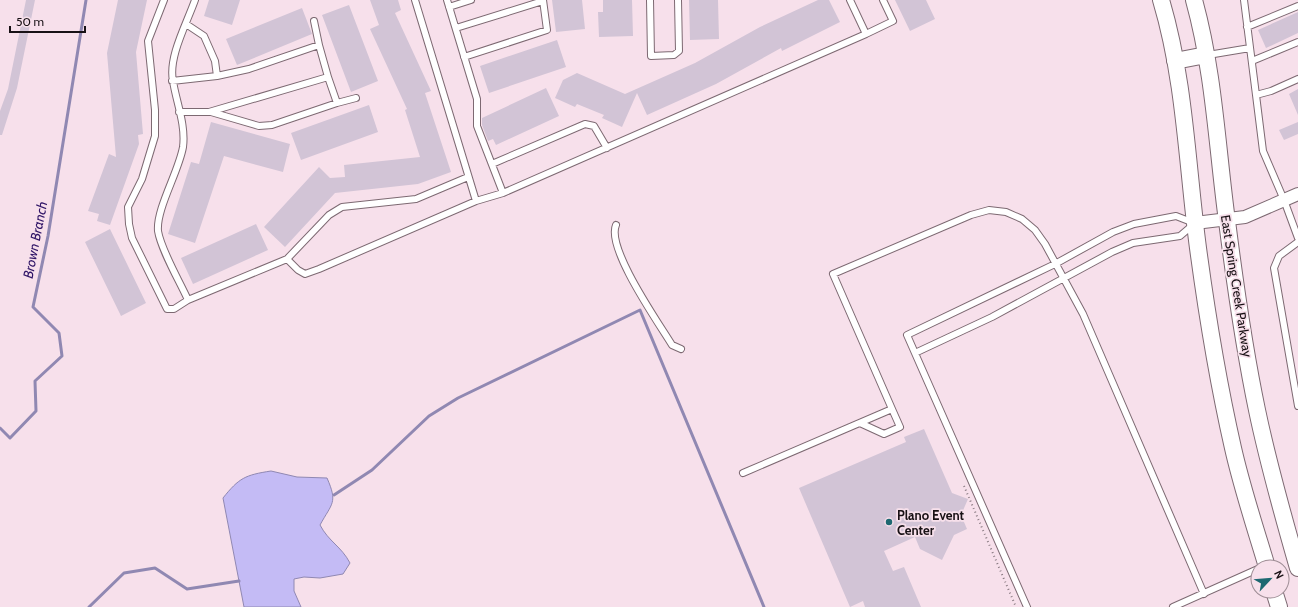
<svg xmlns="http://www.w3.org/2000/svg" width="1298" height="607" font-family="Cabin,sans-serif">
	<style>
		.water { fill: #c4bbf5; stroke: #9088b2 }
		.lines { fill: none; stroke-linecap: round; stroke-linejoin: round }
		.stream { stroke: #9088b2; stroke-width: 3 }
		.building { fill: #d2c4d6 }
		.lane-casing { stroke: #7d6972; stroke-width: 8 }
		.street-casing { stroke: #7d6972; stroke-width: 14 }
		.secondary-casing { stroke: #7d6972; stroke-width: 18 }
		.path { stroke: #8a7b83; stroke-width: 2; stroke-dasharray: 1 3; stroke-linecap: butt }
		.lane { stroke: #fff; stroke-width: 6 }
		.street { stroke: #fff; stroke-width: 12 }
		.secondary { stroke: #fff; stroke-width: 16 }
		.poi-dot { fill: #1d6871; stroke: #f7e0eb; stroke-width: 1.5 }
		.labels { text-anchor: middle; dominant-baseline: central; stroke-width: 3.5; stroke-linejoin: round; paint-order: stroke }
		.street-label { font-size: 13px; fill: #181115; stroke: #f7e0eb }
		.poi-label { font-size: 13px; font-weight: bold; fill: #181115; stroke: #f7e0eb; text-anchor: start }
		.water-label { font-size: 14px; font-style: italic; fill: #301567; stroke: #f7e0eb }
	</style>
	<rect width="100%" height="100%" fill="#f7e0eb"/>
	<path class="water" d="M 271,471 L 297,477 L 327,478 C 338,503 332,503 320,525 C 329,542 341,546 350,563 L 343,574 L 320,578 L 304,577 L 294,579 L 294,591 L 301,607 L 244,607 L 223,498 C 239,478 245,475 271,471 Z"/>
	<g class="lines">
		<path class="stream" d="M 0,428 L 10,438 L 36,411 L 35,381 L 62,356 L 59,333 L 33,307 L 48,236 L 86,0
			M 334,495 L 372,470 L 429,416 L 458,398 L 640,310 L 764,607
			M 89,607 L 124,573 L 155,568 L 187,589 L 239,581"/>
	</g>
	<path class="building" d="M 26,0 L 35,0 L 17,88 L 2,135 L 0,135 L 0,111 L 8,89 Z
		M 118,0 L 147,0 L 136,52 L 143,134 L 138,135 L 139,144 L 110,225 L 97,221 L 99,214 L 88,211 L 109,154 L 116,157 L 107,53 Z
		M 209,0 L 240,0 L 232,25 L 204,16 Z
		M 370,0 L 398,0 L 401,10 L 395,13 L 431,91 L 425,93 L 451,172 L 418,184 L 335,193 L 285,247 L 264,227 L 319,167 L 330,178 L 345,177 L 344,165 L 420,157 L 405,110 L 407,109 L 370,29 L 379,25 Z
		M 552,0 L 582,0 L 585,29 L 556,32 Z
		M 603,0 L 632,0 L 633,36 L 599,37 L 598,12 L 603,12 Z
		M 689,0 L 718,0 L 719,39 L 690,40 Z
		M 818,0 L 829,0 L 840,22 L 782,51 L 781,48 L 716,84 L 647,115 L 637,93 L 622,127 L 602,118 L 604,115 L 577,104 L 575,107 L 555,98 L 563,80 L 577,73 L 625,94 L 695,63 L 760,27 Z
		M 895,0 L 926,0 L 935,19 L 910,31 Z
		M 349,5 L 378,81 L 351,92 L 322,15 Z
		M 302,8 L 312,34 L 237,65 L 226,39 Z
		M 1298,12 L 1298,33 L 1266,48 L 1258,30 Z
		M 557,40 L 566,67 L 489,93 L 480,66 Z
		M 546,88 L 559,116 L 496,145 L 493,139 L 488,141 L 482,125 L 482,118 Z
		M 1298,89 L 1298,115 L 1289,94 Z
		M 369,105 L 378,132 L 301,160 L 291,133 Z
		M 211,122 L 290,144 L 283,172 L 224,156 L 195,243 L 168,234 L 191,162 L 199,164 Z
		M 1298,122 L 1298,134 L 1284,140 L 1279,130 Z
		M 256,224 L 268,250 L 193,284 L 181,258 Z
		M 110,229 L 146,303 L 121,316 L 85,242 Z
		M 924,429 L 952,493 L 968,499 L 961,515 L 967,529 L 954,535 L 942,560 L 920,549 L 915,537 L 884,551 L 893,571 L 904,567 L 921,607 L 865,607 L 863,601 L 850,607 L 799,488 L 906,442 L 904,437 Z"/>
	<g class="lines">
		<g class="lane-casing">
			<path id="lane" d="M 164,0 L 148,41 L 155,110 L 155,136 L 142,179 L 128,207 L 129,224 L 132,238 L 167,309 L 174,309 L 188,300 L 287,259 L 329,215 L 342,207 L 416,199 L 468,177
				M 415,0 L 476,201
				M 447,0 L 477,99 L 477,126 L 503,193
				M 650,0 L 651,56 L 674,55 L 679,51 L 678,0
				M 1244,0 L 1256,95
				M 449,7 L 471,0
				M 314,21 L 319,45
				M 186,24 L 204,36 L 215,61 L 217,76
				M 1247,27 L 1298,6
				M 456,28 L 543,1
				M 866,34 L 893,21 L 883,0
				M 1208,55 L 1250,48
				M 464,57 L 547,30 L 543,0
				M 1252,61 L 1298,42
				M 1298,79 L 1271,91 L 1256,95 L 1263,151 L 1284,200 L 1298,238
				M 172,81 L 217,76 L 249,69 L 319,45 L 328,77 L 209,112 L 179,112
				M 337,103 L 356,98
				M 211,112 L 259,126 L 272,125 L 337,103 L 328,77
				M 492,164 L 585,124 L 594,126 L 607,148
				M 616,225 C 606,248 658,322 672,345 L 681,349
				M 1298,242 L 1279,256 L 1274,268 L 1298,406
				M 287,259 L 298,270 L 305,274 L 319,269 L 476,201 L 503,193 L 866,34 L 850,0
				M 188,300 C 180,282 161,250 158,231 C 156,209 179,171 183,147 C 186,125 176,101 173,81 C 168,57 187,23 195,0
				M 915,353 L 992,317 L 1112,252 L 1133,243 L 1180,236 L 1194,224
				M 860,423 L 884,434 L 900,427 L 892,409
				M 743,473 L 892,409 L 833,274 L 971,215 L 989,210 L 1006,212 L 1022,219 L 1035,230 L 1045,244 L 1083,314 L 1204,594
				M 1027,607 L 907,335 L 1055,264 L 1113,232 L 1134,224 L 1176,216 L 1194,223
				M 1173,607 L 1258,569"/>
		</g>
		<g class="street-casing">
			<path id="street" d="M 1195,223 L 1245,217 L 1298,194"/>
		</g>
		<g class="secondary-casing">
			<path id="secondary" d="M 1161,0 C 1185,80 1187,165 1198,248 C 1207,315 1218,382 1233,448 C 1242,488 1255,527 1267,567
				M 1194,0 C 1214,72 1217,147 1227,221 C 1235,284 1244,348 1257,410 C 1268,463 1283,516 1298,568
				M 1175,61 L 1206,55
				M 1274,591 L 1279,607"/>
		</g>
		<path class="path" d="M 964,486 L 1016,607"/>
		<use href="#lane" class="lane"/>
		<use href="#street" class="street"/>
		<use href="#secondary" class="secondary"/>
	</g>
	<circle class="poi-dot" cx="889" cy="522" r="4"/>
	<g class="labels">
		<g class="street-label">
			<text transform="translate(1237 286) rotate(81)">East Spring Creek Parkway</text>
		</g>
		<g class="poi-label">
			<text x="897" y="515">Plano Event<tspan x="897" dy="15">Center</tspan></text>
		</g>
		<g class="water-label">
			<text transform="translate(35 240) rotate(-79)">Brown Branch</text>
		</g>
	</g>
	<g transform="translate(1270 579) rotate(64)"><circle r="19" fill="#f7e0eb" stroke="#9e8d95"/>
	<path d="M0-3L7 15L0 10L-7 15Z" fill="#1d6871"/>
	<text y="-6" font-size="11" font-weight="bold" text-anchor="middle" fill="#181115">N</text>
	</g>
	<path d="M10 26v6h75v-6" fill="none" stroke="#181115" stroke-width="2"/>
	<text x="16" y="26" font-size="12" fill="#181115" stroke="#f7e0eb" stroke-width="3" paint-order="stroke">50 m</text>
</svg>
